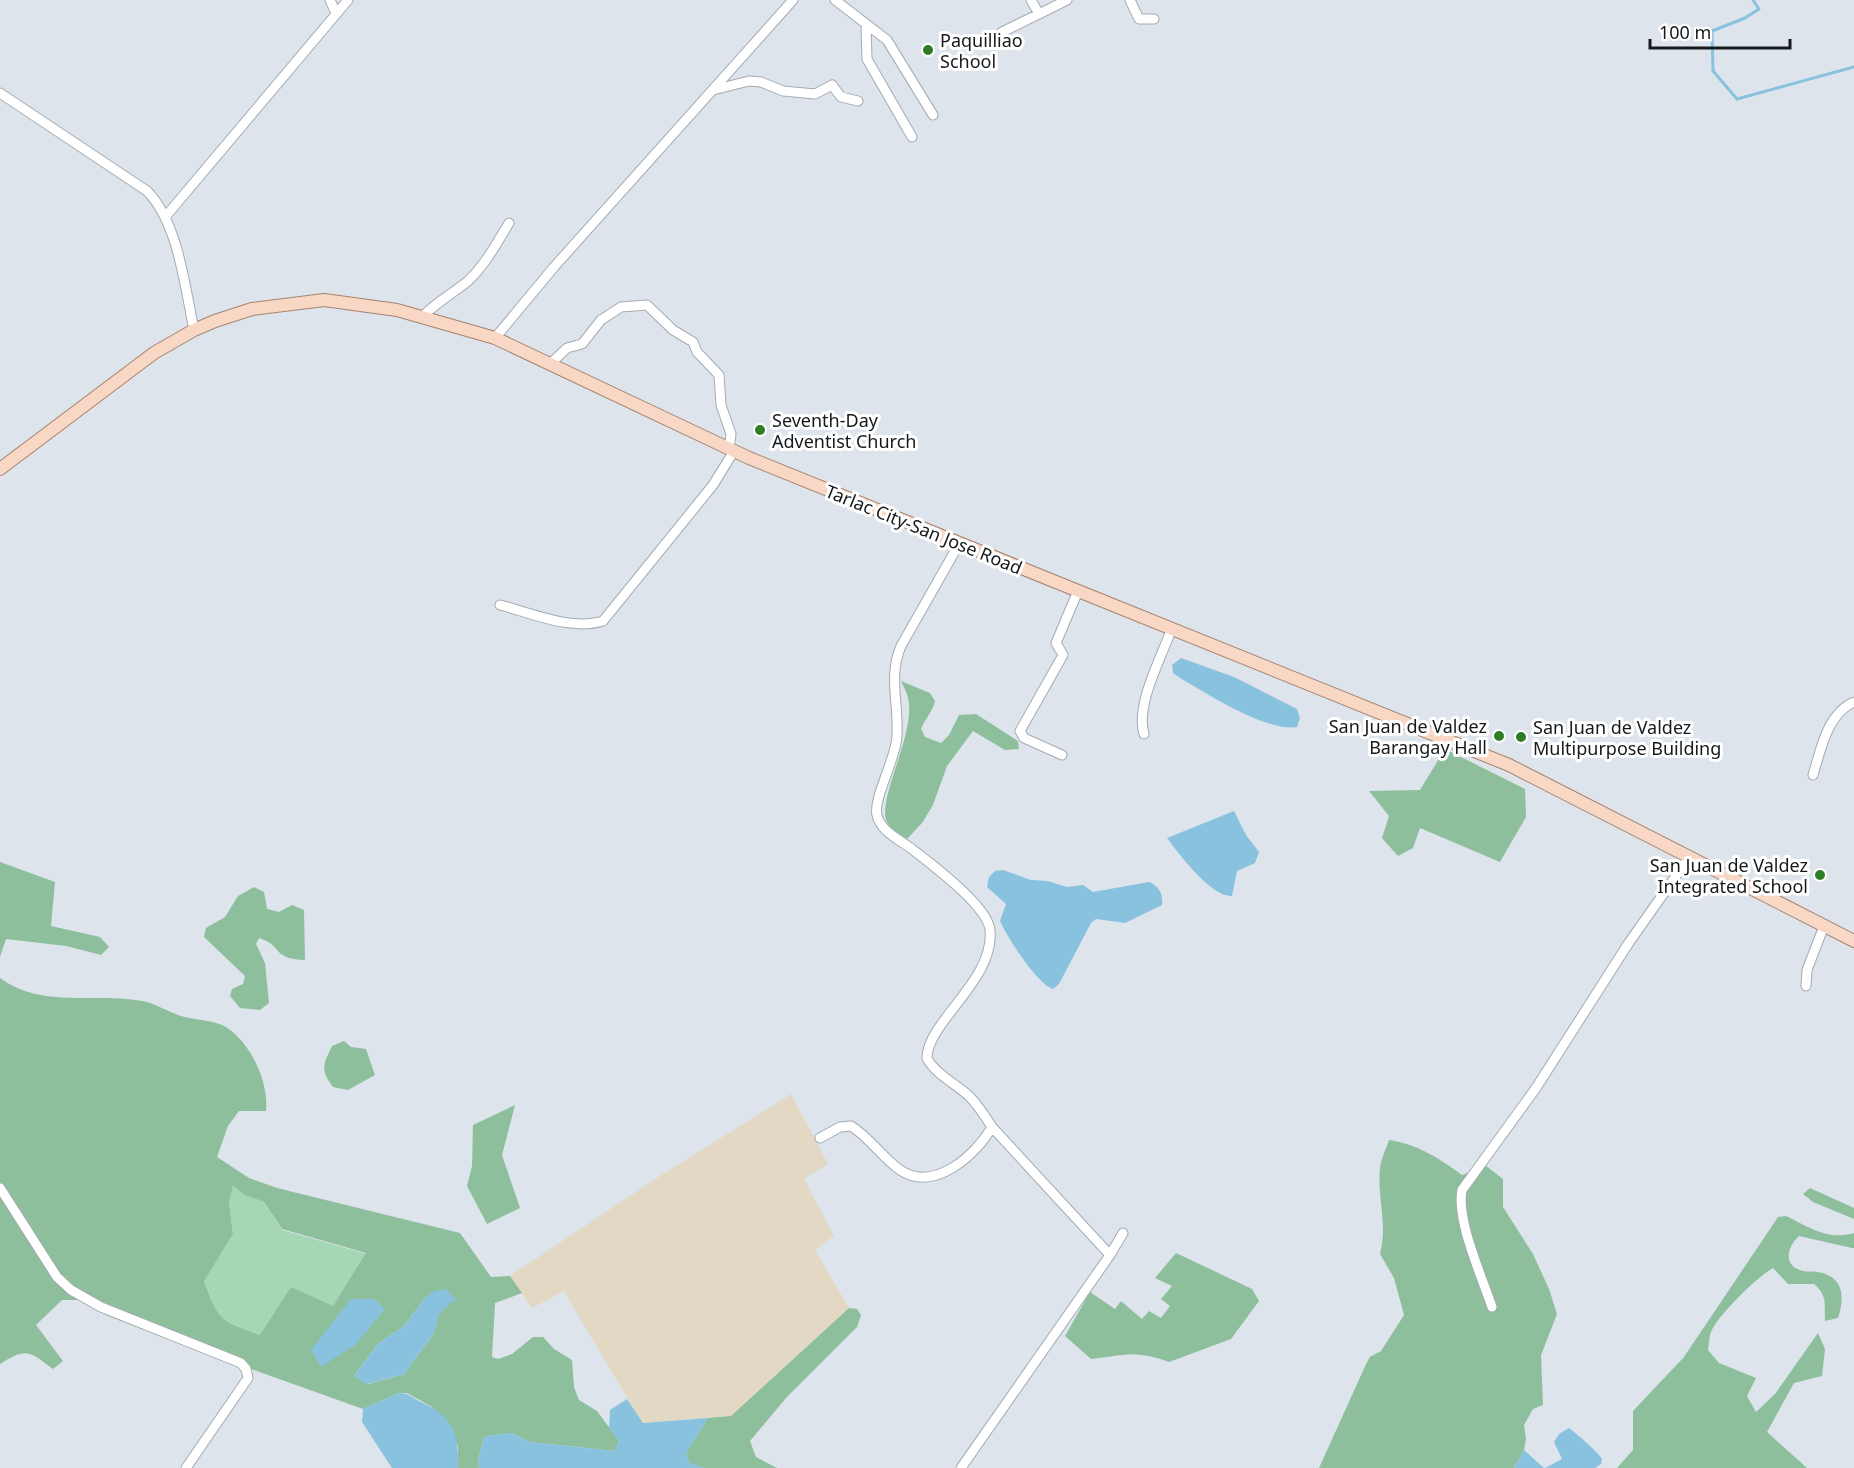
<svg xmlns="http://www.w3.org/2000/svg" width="1854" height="1468" font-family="'Noto Sans',sans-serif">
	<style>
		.industrial { fill: #e2d8c3 }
		.green { fill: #a6d7b5 }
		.forest { fill: #8ebf9d; fill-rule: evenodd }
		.water { fill: #88c2de }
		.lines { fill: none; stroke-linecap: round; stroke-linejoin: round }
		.stream { stroke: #88c2de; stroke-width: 3 }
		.minor-casing { stroke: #a4abb2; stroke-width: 11 }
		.major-casing { stroke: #a68470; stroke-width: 14 }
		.minor { stroke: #fff; stroke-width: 9 }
		.major { stroke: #f8d7c5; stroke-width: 12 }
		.poi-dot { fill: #2d7c26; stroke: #fff; stroke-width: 2 }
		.labels { text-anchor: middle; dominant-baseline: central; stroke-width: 6; stroke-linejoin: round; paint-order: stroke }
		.poi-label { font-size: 18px; fill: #16191b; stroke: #fff; text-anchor: start }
		.street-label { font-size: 18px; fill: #16191b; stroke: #fff }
	</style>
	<rect width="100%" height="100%" fill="#dde4eb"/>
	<path class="industrial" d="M 791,1094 L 828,1164 L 804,1179 L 834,1236 L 815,1250 L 849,1308 L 731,1416 L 642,1423 L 564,1291 L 532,1308 L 510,1276 L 663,1174 Z"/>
	<path class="green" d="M 233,1186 L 245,1195 L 264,1202 L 282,1230 L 367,1254 L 333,1306 L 260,1335 C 220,1321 219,1321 204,1280 L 233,1234 L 229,1202 Z"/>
	<path class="forest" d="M 901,681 L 930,693 L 935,701 C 933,711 925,719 921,729 L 925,737 L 941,743 L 949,735 L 959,715 L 976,714 L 1018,741 L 1019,749 L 1005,750 L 973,731 L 947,766 L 933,805 L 922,823 L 907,839 C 901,834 892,830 888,824 C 874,803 917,733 908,698 C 907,692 903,686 901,681 Z
		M 1445,749 L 1525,789 L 1526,817 L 1500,862 L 1420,828 L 1413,848 L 1398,856 L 1382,838 L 1389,816 L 1369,791 L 1420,790 Z
		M 0,862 L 55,882 L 51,926 L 100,937 L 109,947 L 101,955 L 66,946 L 6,939 L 0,957 Z
		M 254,887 L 264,892 L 267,909 L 279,912 L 292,905 L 304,910 L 305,960 C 271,959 283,945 259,938 L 256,944 L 265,963 L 269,1003 L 260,1010 L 240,1008 L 230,996 L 232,989 L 243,984 L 245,976 L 204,937 L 206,928 L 225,917 L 238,896 Z
		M 0,978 C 42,1009 94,992 143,1001 C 156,1004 169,1012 181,1016 C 194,1020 215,1020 226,1027 C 251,1043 269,1082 266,1111 L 239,1111 L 228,1126 L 217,1157 L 249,1178 L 277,1188 L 460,1233 L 491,1277 L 510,1276 L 522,1293 L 495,1303 L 492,1357 L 498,1359 L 512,1354 L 533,1337 L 543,1337 L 554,1349 L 572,1360 L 574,1387 L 579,1400 L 597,1411 L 619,1441 L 615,1451 L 529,1442 L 512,1433 L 484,1437 L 478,1461 L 479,1468 L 458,1468 L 458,1446 L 432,1407 L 407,1393 L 399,1393 L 363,1409 L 170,1340 L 108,1316 L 82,1300 L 62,1300 L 36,1325 L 63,1361 L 53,1369 C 29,1351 26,1347 0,1364 ZM 233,1186 L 245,1195 L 264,1202 L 282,1229 L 366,1253 L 333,1306 L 291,1287 L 260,1335 C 220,1321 219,1321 204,1281 L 233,1234 L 229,1202 ZM 425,1298 L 456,1298 L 438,1314 L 434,1333 L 404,1374 L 368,1384 L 354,1376 L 378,1344 L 404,1326 Z
		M 344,1041 L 351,1047 L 366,1049 L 375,1075 L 348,1090 L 333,1087 C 320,1069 323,1065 332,1046 Z
		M 515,1105 L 502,1155 L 520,1208 L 487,1224 L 467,1186 L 472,1166 L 473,1125 Z
		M 1389,1140 C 1417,1144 1439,1158 1462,1175 L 1486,1166 L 1503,1179 L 1503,1207 L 1533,1254 L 1549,1289 L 1557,1314 L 1541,1355 L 1543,1405 L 1533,1409 L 1524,1425 L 1526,1439 L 1524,1450 L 1514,1468 L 1319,1468 L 1367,1362 L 1370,1357 L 1381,1351 L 1404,1315 L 1394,1278 L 1380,1254 C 1388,1223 1377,1199 1380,1168 C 1381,1159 1386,1149 1389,1140 Z
		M 1810,1188 L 1854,1208 L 1854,1219 L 1813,1202 L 1803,1194 Z
		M 1786,1216 C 1809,1227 1828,1241 1854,1233 L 1854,1248 L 1852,1248 L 1799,1236 C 1787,1247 1782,1266 1803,1271 C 1807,1272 1812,1271 1817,1272 C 1844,1276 1845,1297 1838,1318 L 1825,1321 C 1824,1304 1828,1296 1814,1284 L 1788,1284 L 1773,1268 C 1757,1277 1718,1315 1711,1332 C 1709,1337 1709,1345 1708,1350 L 1719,1363 L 1756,1378 L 1747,1396 L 1756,1412 L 1775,1394 L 1818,1333 L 1825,1349 L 1822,1376 L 1794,1383 L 1767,1432 L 1807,1468 L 1617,1468 L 1633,1450 L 1633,1411 L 1684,1357 L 1778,1217 Z
		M 1176,1253 L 1252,1289 L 1259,1301 L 1231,1339 L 1169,1362 C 1138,1350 1123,1355 1091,1359 L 1065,1336 L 1090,1292 L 1115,1309 L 1121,1301 L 1142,1319 L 1149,1311 L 1161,1318 L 1170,1306 L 1161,1299 L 1172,1286 L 1155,1278 Z
		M 849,1308 L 857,1309 L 861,1315 L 857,1327 L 786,1398 L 750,1441 L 756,1457 L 777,1468 L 704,1468 L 689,1463 L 686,1453 L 708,1418 L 731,1416 Z"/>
	<path class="water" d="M 1181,658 L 1234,677 L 1297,709 L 1300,718 L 1297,727 C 1266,732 1208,694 1180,678 L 1173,673 L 1172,665 Z
		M 1234,811 L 1246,835 L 1259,852 L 1255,863 L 1237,871 L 1232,896 C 1211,897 1179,854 1167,838 Z
		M 1003,870 L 1031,880 L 1048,881 L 1067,887 L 1083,885 L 1093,892 L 1149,882 C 1159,886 1163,893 1162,905 L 1125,923 L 1096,919 L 1091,923 L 1059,984 L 1053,989 C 1037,984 1007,937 1000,921 L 1006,904 L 987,887 L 989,877 L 995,871 Z
		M 446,1289 L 456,1299 L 439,1314 L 434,1333 L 404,1374 L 367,1384 L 354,1376 L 378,1344 L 404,1326 L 425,1298 L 435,1291 Z
		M 351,1299 L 374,1299 L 385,1309 L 355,1345 L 321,1367 L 311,1350 Z
		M 399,1393 C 409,1393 413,1398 421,1402 C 454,1417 459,1434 458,1468 L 392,1468 L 362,1422 L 363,1409 Z
		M 627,1399 L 643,1423 L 708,1418 L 686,1453 L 689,1463 L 704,1468 L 479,1468 L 478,1461 L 484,1437 L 512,1433 L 529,1442 L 615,1451 L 619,1441 L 609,1429 L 610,1410 Z
		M 1569,1428 C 1577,1434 1598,1452 1602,1459 L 1601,1464 L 1595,1468 L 1545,1468 L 1562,1459 L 1554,1442 L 1559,1434 Z
		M 1524,1450 L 1544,1468 L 1514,1468 Z"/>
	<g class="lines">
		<path class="stream" d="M 1753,0 L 1759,9 L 1745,18 L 1712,31 L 1713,71 L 1737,99 L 1854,67"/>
		<g class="minor-casing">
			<path id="minor" d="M 330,0 L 336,13
				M 835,0 L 887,40 L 933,115
				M 1031,0 L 1039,14 L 1067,0
				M 1130,0 L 1139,19 L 1154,19
				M 866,24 L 867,59 L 912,137
				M 1002,32 L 1039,14
				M 713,90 L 749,81 L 761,82 L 783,91 L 815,94 L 832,85 L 841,97 L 858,101
				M 0,93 L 147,191 C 178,222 185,287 194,330
				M 166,216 L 348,0
				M 423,316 C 438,301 452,294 468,281 C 485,265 497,243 509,223
				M 495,338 L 554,267 L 793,0
				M 550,364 L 567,348 L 582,344 L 601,320 L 621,307 L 647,305 L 673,330 L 693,342 L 697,352 L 719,375 L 721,405 L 731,434 L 729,449
				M 959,544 L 901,646 C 888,676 899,704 897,736 C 896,759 873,798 877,815 C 880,831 900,840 912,849 C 931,864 988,906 990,930 C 995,980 927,1022 927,1058 C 933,1072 957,1085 969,1096 C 978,1105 985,1116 992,1127 L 1110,1255 L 961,1468
				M 500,605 C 531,613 571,631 603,621 L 713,485 L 734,451
				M 1144,734 C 1135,705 1162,656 1172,628
				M 1062,755 L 1024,738 L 1020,731 L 1063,655 L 1056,643 L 1078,591
				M 1813,775 C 1821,749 1827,714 1854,702
				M 1806,986 L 1807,970 L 1824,926
				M 820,1138 L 840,1127 L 851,1126 C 869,1137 882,1157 900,1170 C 934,1193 976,1155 992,1127
				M 0,1188 L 57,1277 L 71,1290 L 101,1307 L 241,1363 L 246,1369 L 248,1378 L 186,1468
				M 1110,1255 L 1123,1233
				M 1492,1307 C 1482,1277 1456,1220 1462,1190 L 1536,1088 L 1628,944 L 1690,856"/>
		</g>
		<g class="major-casing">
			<path id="major" d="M 0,469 L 154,353 L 194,330 L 215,321 L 252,309 L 324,300 L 397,310 L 495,338 L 749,458 L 1509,765 L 1854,941"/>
		</g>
		<use href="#minor" class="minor"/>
		<use href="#major" class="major"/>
	</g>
	<g class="poi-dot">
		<circle cx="928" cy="50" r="6"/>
		<circle cx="760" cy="430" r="6"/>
		<circle cx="1499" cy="736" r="6"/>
		<circle cx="1521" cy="737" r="6"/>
		<circle cx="1820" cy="875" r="6"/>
	</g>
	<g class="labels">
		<g class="poi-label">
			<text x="940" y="40">Paquilliao<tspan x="940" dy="21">School</tspan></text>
			<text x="772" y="420">Seventh-Day<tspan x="772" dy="21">Adventist Church</tspan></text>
			<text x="1487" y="726" text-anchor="end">San Juan de Valdez<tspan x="1487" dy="21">Barangay Hall</tspan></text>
			<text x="1533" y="727">San Juan de Valdez<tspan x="1533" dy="21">Multipurpose Building</tspan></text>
			<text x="1808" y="865" text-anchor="end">San Juan de Valdez<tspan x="1808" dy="21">Integrated School</tspan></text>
		</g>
		<g class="street-label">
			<text transform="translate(924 529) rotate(22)">Tarlac City-San Jose Road</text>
		</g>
	</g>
	<path d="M1650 39v9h140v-9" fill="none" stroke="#16191b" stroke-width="3"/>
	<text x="1659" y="39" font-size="18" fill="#16191b" stroke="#ffffff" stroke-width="4.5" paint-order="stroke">100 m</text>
</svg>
